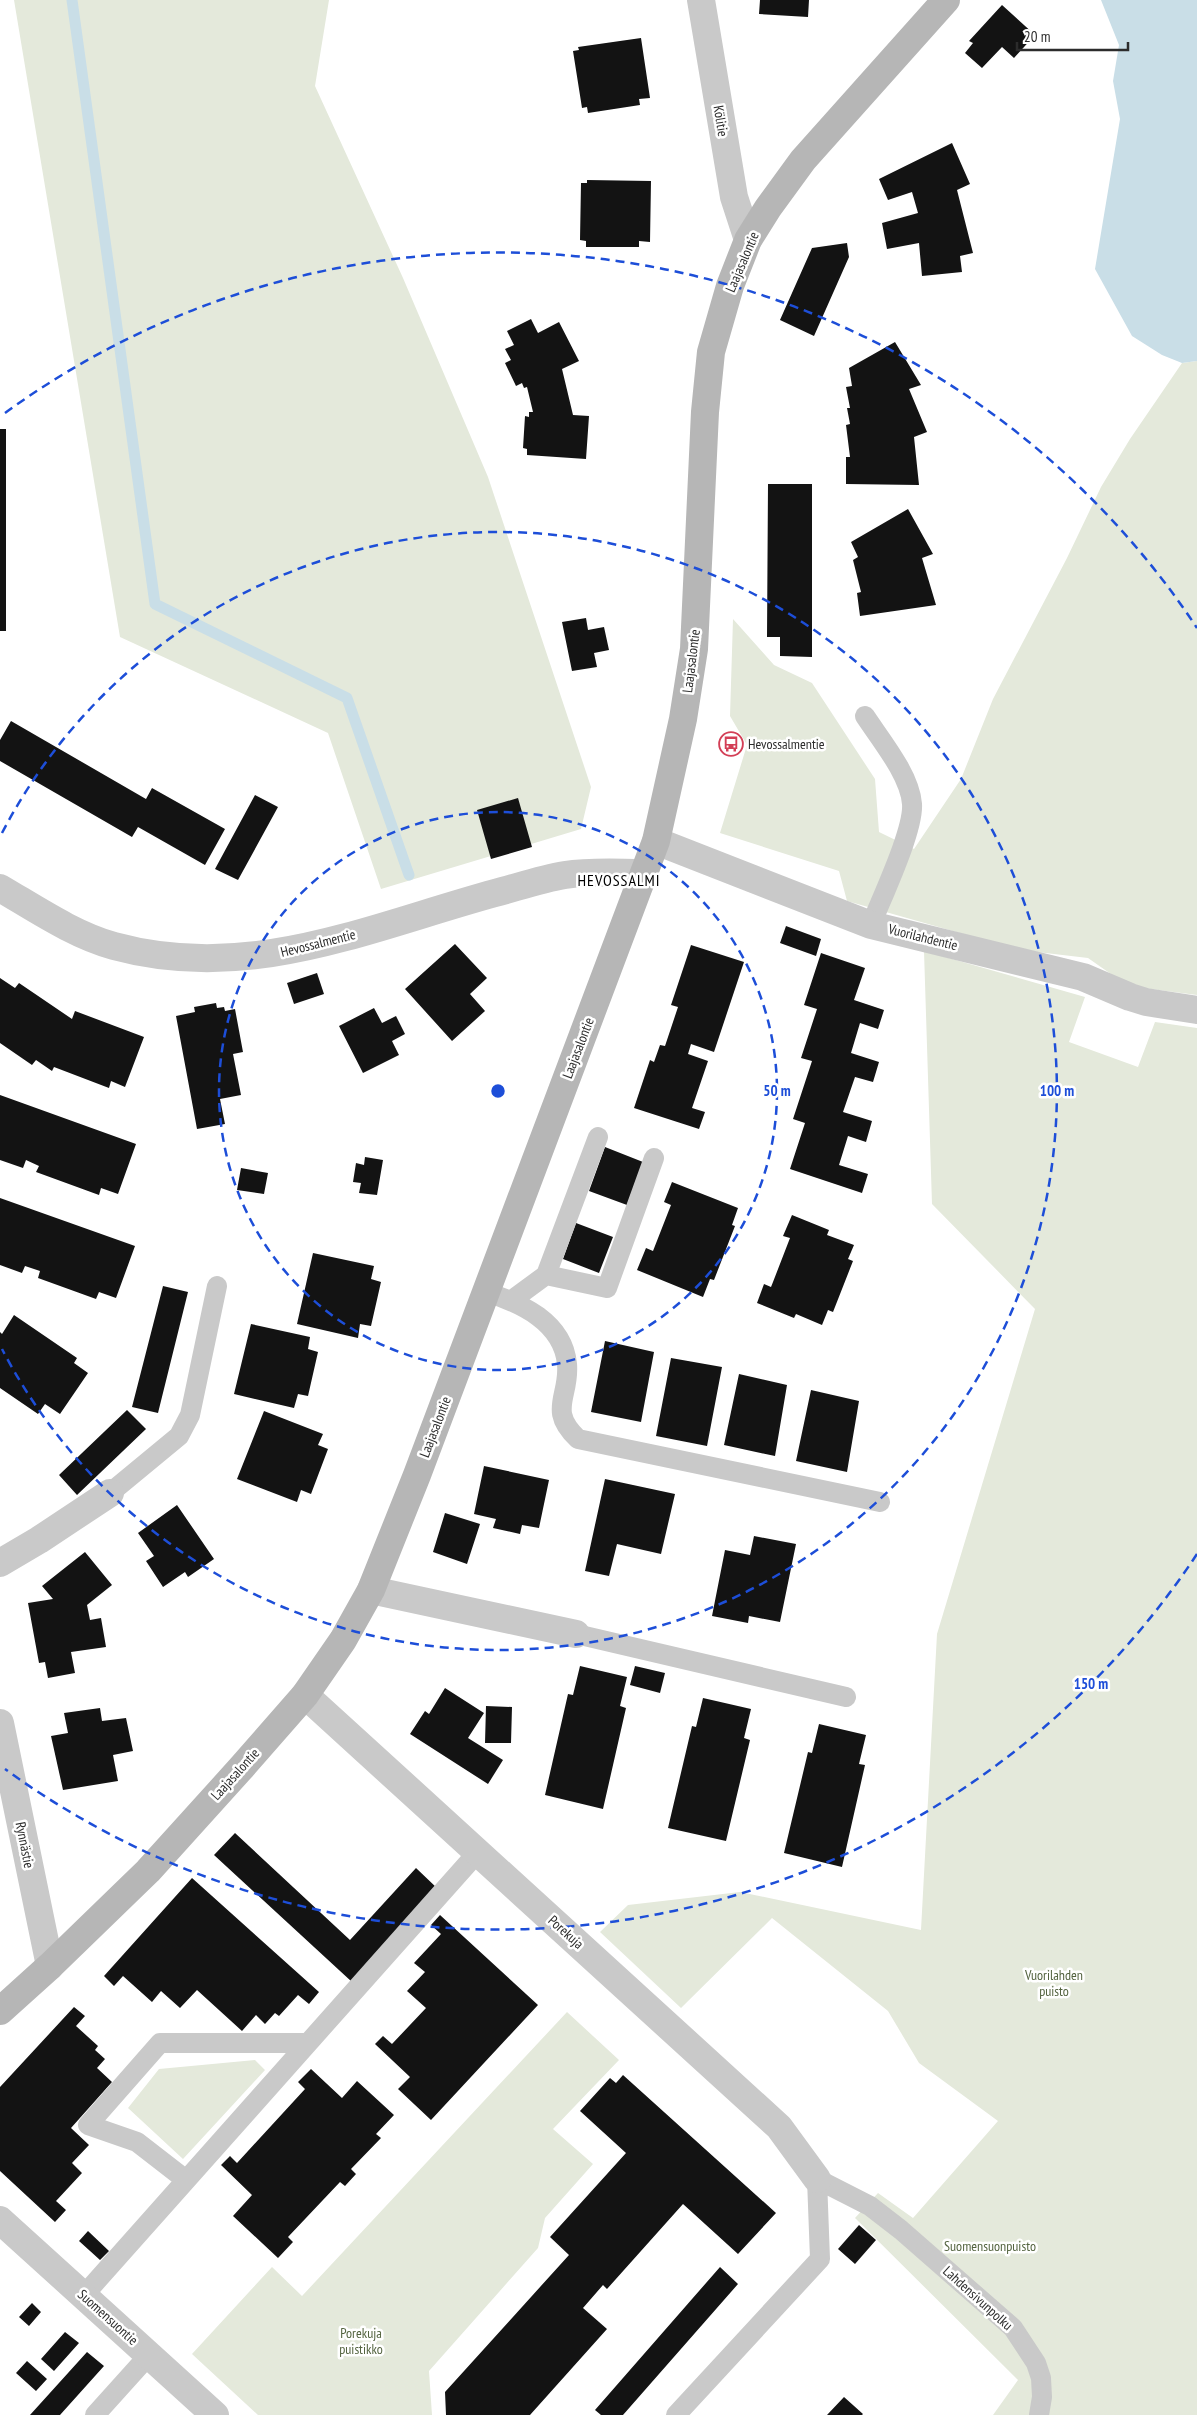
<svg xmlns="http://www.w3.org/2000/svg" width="1197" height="2415" font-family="'PT Sans Narrow',sans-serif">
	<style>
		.green { fill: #e4e9db }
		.water { fill: #c9dee7 }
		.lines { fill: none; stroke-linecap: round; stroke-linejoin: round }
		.stream { stroke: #c9dee7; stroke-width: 11 }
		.building { fill: #131313 }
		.service { stroke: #c9c9c9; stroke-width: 20 }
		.minor { stroke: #c9c9c9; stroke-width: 28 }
		.secondary { stroke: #b6b6b6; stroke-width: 28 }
		.ring { fill: none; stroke: #1d4ed8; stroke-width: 2.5; stroke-dasharray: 9 6 }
		.labels { text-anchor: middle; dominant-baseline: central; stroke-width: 5; stroke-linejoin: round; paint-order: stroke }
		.street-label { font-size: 14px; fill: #2c2c2c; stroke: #fff }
		.poi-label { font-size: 14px; fill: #2c2c2c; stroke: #fff; text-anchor: start }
		.park-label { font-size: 14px; fill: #53633f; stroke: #fff }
		.quarter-label { font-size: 16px; letter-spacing: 1px; fill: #000; stroke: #fff }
		.centre { fill: #1d4ed8; stroke: #fff; stroke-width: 2.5 }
		.ring-label { font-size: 15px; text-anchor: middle; font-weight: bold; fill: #1d4ed8; stroke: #fff; stroke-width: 5; stroke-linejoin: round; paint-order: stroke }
	</style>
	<rect width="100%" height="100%" fill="#fff"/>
	<path class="green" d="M 14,0 L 329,0 L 315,86 L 403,278 L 488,477 L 591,787 L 581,829 L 381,889 L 328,733 L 120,637 Z
		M 1197,361 L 1197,995 L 1128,986 L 1088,958 L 1020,950 L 847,901 L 839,871 L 720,833 L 747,745 L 730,716 L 733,619 L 774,665 L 812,683 L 875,779 L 879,832 L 914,849 L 961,779 L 993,699 L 1067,558 L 1101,487 L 1130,439 L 1182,363 Z
		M 924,951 L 1085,997 L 1069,1042 L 1138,1067 L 1155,1022 L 1197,1028 L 1197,2415 L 993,2415 L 1018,2380 L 855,2218 L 878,2193 L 913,2218 L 998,2121 L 919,2063 L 888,2011 L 772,1918 L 681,2008 L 600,1932 L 628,1905 L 740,1892 L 921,1930 L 937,1634 L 1035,1309 L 932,1204 Z
		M 567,2012 L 619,2060 L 553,2129 L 593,2164 L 545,2218 L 538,2248 L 429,2371 L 432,2415 L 258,2415 L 192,2354 L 272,2267 L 302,2296 Z
		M 255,2060 L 265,2070 L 183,2159 L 128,2108 L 159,2069 Z"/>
	<path class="water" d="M 1101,0 L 1197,0 L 1197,361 L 1182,363 L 1162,355 L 1132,336 L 1095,269 L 1120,119 L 1113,81 L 1119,45 Z"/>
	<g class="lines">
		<path class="stream" d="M 72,0 L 155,604 L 347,698 L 409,875"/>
	</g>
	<path class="building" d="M 760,0 L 809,0 L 808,17 L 759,14 Z
		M 1002,5 L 1035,35 L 1014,58 L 1002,47 L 982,68 L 965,53 L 973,43 L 969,41 Z
		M 641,38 L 650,98 L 639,99 L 640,105 L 588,113 L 587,107 L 582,108 L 573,51 L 579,50 L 578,47 Z
		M 952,143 L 970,184 L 957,190 L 973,253 L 960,256 L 962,272 L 922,276 L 919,243 L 887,249 L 882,223 L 918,213 L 912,192 L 888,200 L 879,179 Z
		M 587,180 L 651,181 L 650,242 L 639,241 L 639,247 L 586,247 L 586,241 L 580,240 L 581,183 L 587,183 Z
		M 847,243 L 849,257 L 814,336 L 780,320 L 812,248 Z
		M 531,319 L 538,333 L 559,322 L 579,361 L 562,369 L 573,415 L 589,416 L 586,459 L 527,455 L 527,449 L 523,448 L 525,416 L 529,417 L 529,412 L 533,412 L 527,387 L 524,388 L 522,383 L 516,386 L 505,363 L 511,360 L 505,349 L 514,345 L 507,331 Z
		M 895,342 L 921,385 L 909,389 L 927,432 L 914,437 L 919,485 L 846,484 L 846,457 L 850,457 L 846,425 L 850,424 L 847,408 L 850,408 L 846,387 L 852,386 L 849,368 Z
		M 0,429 L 6,429 L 6,631 L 0,631 Z
		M 768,484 L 812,484 L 812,657 L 780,656 L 780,637 L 767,637 Z
		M 908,509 L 933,554 L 922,558 L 936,605 L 860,616 L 857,593 L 861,592 L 853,560 L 858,557 L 851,542 Z
		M 586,618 L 588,630 L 604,627 L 609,650 L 594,653 L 597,667 L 572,671 L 562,622 Z
		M 11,721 L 146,799 L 152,788 L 225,829 L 205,865 L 138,827 L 132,837 L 0,761 L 0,740 Z
		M 255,795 L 278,807 L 238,880 L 215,869 Z
		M 518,798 L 532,847 L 491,859 L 477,810 Z
		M 786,926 L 821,939 L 816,956 L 780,943 Z
		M 455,944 L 487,978 L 470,994 L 485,1011 L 452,1041 L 405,989 Z
		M 691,945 L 744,962 L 714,1052 L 691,1044 L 688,1054 L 708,1061 L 692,1108 L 705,1112 L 699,1129 L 634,1108 L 650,1060 L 654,1062 L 660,1045 L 665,1046 L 678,1007 L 671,1005 Z
		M 821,953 L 865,968 L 854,1000 L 884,1010 L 878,1029 L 860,1023 L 851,1053 L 879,1062 L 873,1082 L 855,1077 L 843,1112 L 872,1121 L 866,1142 L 848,1136 L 839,1165 L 868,1174 L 862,1193 L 790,1169 L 805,1123 L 793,1119 L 812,1061 L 801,1058 L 817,1009 L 804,1005 Z
		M 317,973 L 324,994 L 294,1004 L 287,983 Z
		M 0,978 L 15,988 L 19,983 L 72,1019 L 75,1011 L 144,1037 L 125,1087 L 111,1081 L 109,1088 L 54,1067 L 52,1071 L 36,1060 L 32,1065 L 0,1043 Z
		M 216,1003 L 217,1008 L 224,1007 L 225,1011 L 235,1009 L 243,1052 L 233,1054 L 241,1095 L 220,1099 L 225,1124 L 197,1129 L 176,1016 L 195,1012 L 194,1007 Z
		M 374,1008 L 382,1023 L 396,1016 L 405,1034 L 392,1041 L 399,1055 L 363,1073 L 339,1026 Z
		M 0,1095 L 136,1144 L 118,1194 L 101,1188 L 99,1195 L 36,1172 L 39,1166 L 26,1160 L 23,1168 L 0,1160 Z
		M 605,1147 L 643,1162 L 627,1205 L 589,1191 Z
		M 365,1157 L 383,1160 L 377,1195 L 359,1193 L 361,1183 L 353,1182 L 356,1163 L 364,1165 Z
		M 241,1168 L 268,1173 L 264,1194 L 237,1190 Z
		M 672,1182 L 738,1208 L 732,1225 L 735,1226 L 714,1280 L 710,1279 L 703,1297 L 637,1270 L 646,1248 L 653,1251 L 669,1210 L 671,1205 L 664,1202 Z
		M 0,1198 L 135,1246 L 116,1298 L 99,1292 L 96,1299 L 38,1278 L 40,1271 L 25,1266 L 22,1273 L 0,1265 Z
		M 792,1215 L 829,1230 L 827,1235 L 854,1245 L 848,1259 L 853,1261 L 833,1312 L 828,1310 L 822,1325 L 796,1314 L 794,1318 L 757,1303 L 764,1284 L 771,1287 L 773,1282 L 790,1238 L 783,1236 Z
		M 576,1223 L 613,1237 L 599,1273 L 563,1259 Z
		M 313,1253 L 374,1266 L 371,1279 L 381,1282 L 371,1326 L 360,1324 L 358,1338 L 297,1324 Z
		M 163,1286 L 188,1292 L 158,1413 L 132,1407 Z
		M 14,1315 L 77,1358 L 74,1363 L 88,1373 L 60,1414 L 45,1404 L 38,1414 L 0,1388 L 0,1332 L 2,1334 Z
		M 251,1324 L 310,1337 L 308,1349 L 318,1352 L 308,1396 L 298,1394 L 294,1408 L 234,1394 Z
		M 605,1341 L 654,1352 L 641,1422 L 591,1412 Z
		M 671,1358 L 722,1367 L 707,1446 L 656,1436 Z
		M 739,1374 L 787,1385 L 775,1456 L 724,1445 Z
		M 811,1390 L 859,1401 L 847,1472 L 796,1461 Z
		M 127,1410 L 146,1429 L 77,1495 L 59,1475 Z
		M 264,1411 L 323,1434 L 318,1445 L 328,1449 L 311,1494 L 301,1490 L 297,1502 L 237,1479 Z
		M 484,1466 L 549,1480 L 539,1528 L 522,1525 L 520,1534 L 493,1528 L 496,1519 L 474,1514 Z
		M 605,1479 L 675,1494 L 661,1554 L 617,1544 L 609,1576 L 585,1571 Z
		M 177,1505 L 214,1559 L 188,1577 L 185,1572 L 163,1587 L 146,1561 L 154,1556 L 138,1533 Z
		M 445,1513 L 480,1524 L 467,1564 L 433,1552 Z
		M 754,1536 L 796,1544 L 780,1622 L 749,1616 L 748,1623 L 712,1616 L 725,1550 L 750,1555 Z
		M 85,1552 L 112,1585 L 87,1605 L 90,1620 L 101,1618 L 106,1647 L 71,1652 L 75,1673 L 48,1678 L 45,1662 L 39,1663 L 28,1603 L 53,1599 L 42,1586 Z
		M 580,1666 L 627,1677 L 620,1706 L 626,1708 L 603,1809 L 545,1795 L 568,1694 L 573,1695 Z
		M 635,1666 L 665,1673 L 660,1693 L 630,1685 Z
		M 445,1688 L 484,1713 L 468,1738 L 503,1760 L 488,1784 L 410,1734 L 425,1711 L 429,1714 Z
		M 703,1698 L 751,1709 L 744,1738 L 750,1740 L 726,1841 L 668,1828 L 692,1726 L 696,1727 Z
		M 486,1706 L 512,1707 L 511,1743 L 485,1743 Z
		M 100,1708 L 102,1721 L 126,1718 L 133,1751 L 113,1755 L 118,1781 L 63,1790 L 51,1736 L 68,1733 L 64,1713 Z
		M 819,1724 L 866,1735 L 859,1764 L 865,1765 L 842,1867 L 784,1853 L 808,1752 L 812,1753 Z
		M 235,1833 L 350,1940 L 416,1868 L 438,1889 L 352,1982 L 214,1855 Z
		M 192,1878 L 319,1992 L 309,2004 L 298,1995 L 279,2016 L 275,2013 L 265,2024 L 256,2015 L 242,2031 L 197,1990 L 180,2008 L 161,1991 L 152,2002 L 123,1976 L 114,1986 L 104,1976 Z
		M 440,1915 L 538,2005 L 431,2120 L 398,2089 L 410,2077 L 375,2044 L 383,2036 L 392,2044 L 426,2008 L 407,1991 L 425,1972 L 414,1963 L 441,1934 L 431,1925 Z
		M 74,2007 L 85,2016 L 76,2026 L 98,2046 L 95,2050 L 105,2059 L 97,2068 L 112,2082 L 71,2128 L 89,2145 L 72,2163 L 82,2173 L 56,2201 L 66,2210 L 55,2222 L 0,2171 L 0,2087 Z
		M 311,2069 L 342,2098 L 357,2081 L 394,2115 L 376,2134 L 381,2138 L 351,2169 L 356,2174 L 345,2186 L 340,2182 L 288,2237 L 293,2242 L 278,2258 L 233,2216 L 252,2195 L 221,2165 L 230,2156 L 237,2163 L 305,2089 L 298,2082 Z
		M 623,2075 L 776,2213 L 738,2254 L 683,2204 L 607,2289 L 603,2285 L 583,2308 L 607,2329 L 530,2415 L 446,2415 L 445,2392 L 569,2255 L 550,2237 L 626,2153 L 580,2111 L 610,2078 L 616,2083 Z
		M 859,2225 L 876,2240 L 855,2264 L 838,2249 Z
		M 88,2231 L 109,2251 L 100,2260 L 79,2241 Z
		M 720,2267 L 738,2284 L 623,2415 L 601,2415 L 595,2410 Z
		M 32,2303 L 41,2312 L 29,2326 L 19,2317 Z
		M 65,2332 L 79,2343 L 54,2371 L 41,2359 Z
		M 87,2352 L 104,2366 L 60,2415 L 30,2415 Z
		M 27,2361 L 47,2379 L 36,2391 L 16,2373 Z
		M 844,2397 L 863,2414 L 862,2415 L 827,2415 Z"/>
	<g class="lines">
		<path class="service" d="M 865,716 C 880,739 910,775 912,804 C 914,830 882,897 871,925
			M 546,1275 L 607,1288 L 654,1158
			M 486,1292 C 521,1303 563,1322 567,1364 C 570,1397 547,1410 578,1439 L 880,1502
			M 512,1300 L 546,1275 L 598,1137
			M 110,1493 L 179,1436 L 190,1415 L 217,1286
			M 576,1634 L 846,1697
			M 186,2180 L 137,2142 L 88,2125 L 160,2043 L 308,2043
			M 84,2295 L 478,1852
			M 95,2415 L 149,2355
			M 676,2415 L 820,2259 L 817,2179 L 870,2206 L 901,2230 L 1013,2328 L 1036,2363 L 1041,2378 L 1042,2397 L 1039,2415"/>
		<path class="minor" d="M 701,0 L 734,197 L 748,240
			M 656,841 L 871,925 L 1083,977 L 1130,997 L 1146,1002 L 1197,1010
			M 0,888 C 36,909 74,935 114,946 C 249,983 367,928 495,893 C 518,887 541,879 565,875 C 591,871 618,873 644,873
			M 0,1563 L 39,1540 L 110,1493
			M 371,1590 L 576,1634
			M 305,1695 L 779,2127 L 817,2179
			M 0,1723 L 50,1966
			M 0,2220 L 215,2415"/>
		<path class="secondary" d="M 0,2011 L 50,1966 L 148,1871 L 242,1767 L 305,1695 L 343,1640 L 371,1590 L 417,1475 L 656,841 L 683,719 L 694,649 L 705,412 L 711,352 L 730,286 L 748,240 L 768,208 L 803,160 L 946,0"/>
	</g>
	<g class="ring">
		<circle cx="498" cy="1091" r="279"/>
		<path d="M2 833A559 559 0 1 1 2 1349"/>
		<path d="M1197 1554A838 838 0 0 1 5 1769M5 413A838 838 0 0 1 1197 628"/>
	</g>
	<defs>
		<g id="bus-ring" transform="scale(1.25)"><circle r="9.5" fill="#fff" stroke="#d33f56" stroke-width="1.5"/><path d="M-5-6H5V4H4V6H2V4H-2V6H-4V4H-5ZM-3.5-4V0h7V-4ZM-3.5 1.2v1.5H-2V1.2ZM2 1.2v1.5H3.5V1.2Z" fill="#d33f56"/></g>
	</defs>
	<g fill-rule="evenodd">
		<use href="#bus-ring" x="731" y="744"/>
	</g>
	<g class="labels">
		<g class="street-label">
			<text transform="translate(721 121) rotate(81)">Kölitie</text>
			<text transform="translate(742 262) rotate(-67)">Laajasalontie</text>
			<text transform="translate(691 661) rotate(-83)">Laajasalontie</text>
			<text transform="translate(923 937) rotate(14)">Vuorilahdentie</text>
			<text transform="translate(318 943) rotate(-14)">Hevossalmentie</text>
			<text transform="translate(578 1048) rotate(-69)">Laajasalontie</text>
			<text transform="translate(435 1427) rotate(-69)">Laajasalontie</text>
			<text transform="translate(235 1774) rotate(-48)">Laajasalontie</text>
			<text transform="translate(25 1845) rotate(79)">Rynnästie</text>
			<text transform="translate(566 1932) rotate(42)">Porekuja</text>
			<text transform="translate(978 2298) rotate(42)">Lahdensivunpolku</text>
			<text transform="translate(108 2317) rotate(42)">Suomensuontie</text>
		</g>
		<g class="poi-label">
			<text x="748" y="744">Hevossalmentie</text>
		</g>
		<g class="park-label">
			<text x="1054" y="1975">Vuorilahden<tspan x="1054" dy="16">puisto</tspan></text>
			<text x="990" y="2246">Suomensuonpuisto</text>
			<text x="361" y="2333">Porekuja<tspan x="361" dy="16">puistikko</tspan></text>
		</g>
		<g class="quarter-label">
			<text x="619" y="880">HEVOSSALMI</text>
		</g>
	</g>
	<circle cx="498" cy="1091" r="8" class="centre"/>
	<g class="ring-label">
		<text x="777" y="1096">50 m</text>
		<text x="1057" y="1096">100 m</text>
		<text x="1091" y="1689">150 m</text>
	</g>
	<path d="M1017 42v8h111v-8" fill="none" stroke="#2c2c2c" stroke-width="2.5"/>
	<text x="1024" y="42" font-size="15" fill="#2c2c2c" stroke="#ffffff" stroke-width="4" paint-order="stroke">20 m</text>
</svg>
